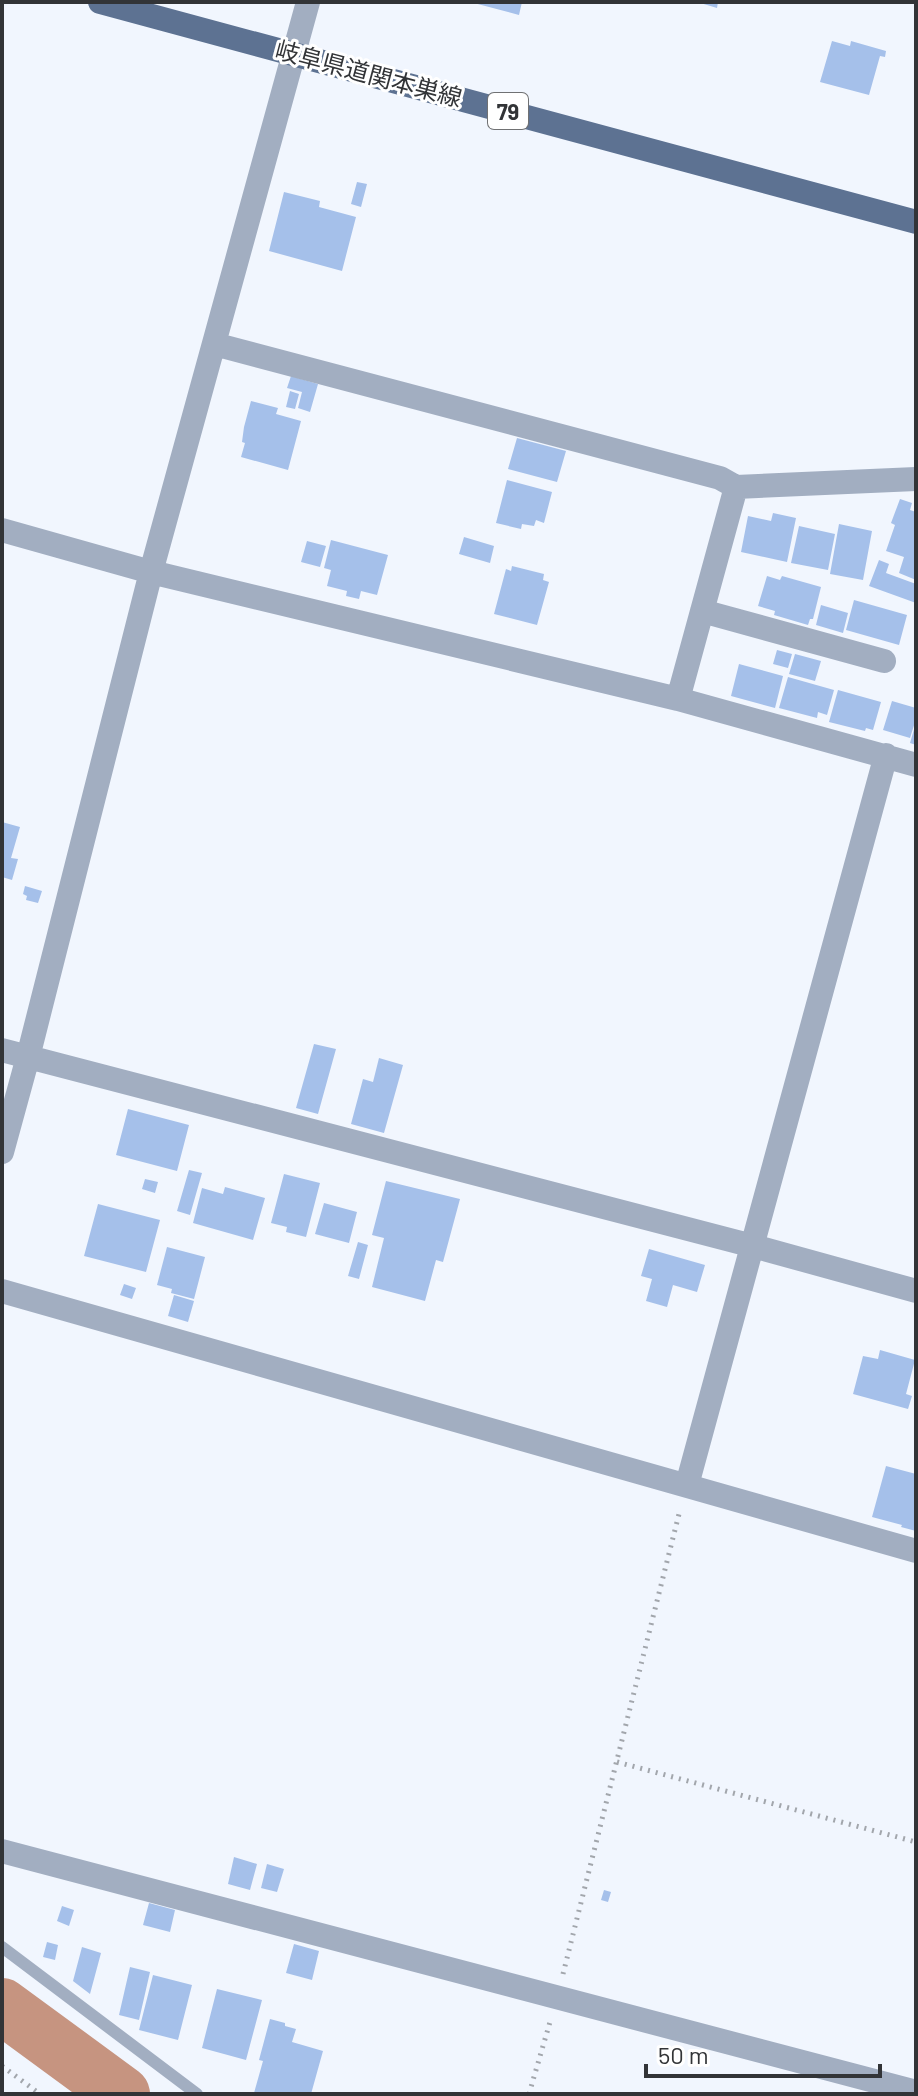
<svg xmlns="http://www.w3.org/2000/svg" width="918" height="2096" font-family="Barlow,'Noto Sans JP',sans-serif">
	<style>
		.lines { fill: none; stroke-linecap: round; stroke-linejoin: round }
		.river { stroke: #c69480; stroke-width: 56 }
		.building { fill: #a5c0ea }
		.path { stroke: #a2a6ac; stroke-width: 5; stroke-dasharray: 2 6; stroke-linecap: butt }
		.lane { stroke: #a2aec1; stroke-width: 12 }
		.street { stroke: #a2aec1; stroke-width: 24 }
		.primary { stroke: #5d7292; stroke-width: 24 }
		.labels { text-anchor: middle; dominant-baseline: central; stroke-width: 6; stroke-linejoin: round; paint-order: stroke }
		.shield { fill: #fff; stroke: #707173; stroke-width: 2 }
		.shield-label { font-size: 22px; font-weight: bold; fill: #323437 }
		.street-label { font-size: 24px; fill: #323437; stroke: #fff }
	</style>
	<rect width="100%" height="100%" fill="#f1f6fe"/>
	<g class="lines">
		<path class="river" d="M 2,2006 L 122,2094"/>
	</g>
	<path class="building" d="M 470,2 L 522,2 L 519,15 Z
		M 697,2 L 718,2 L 717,8 Z
		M 832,41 L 850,46 L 851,41 L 886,51 L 885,57 L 880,56 L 869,95 L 820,82 Z
		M 357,182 L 367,184 L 361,207 L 351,204 Z
		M 284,192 L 320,201 L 319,207 L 356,217 L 342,271 L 269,251 Z
		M 291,376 L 318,384 L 310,412 L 298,408 L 302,392 L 287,388 Z
		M 290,391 L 299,394 L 295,409 L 286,407 Z
		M 251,401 L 278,408 L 276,414 L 301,421 L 288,470 L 241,457 L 245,443 L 242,442 L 244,427 Z
		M 517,438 L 566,451 L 557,482 L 508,469 Z
		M 507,480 L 552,492 L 544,523 L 536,520 L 534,526 L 522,524 L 521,529 L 496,523 Z
		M 900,499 L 912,503 L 910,510 L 916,512 L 916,580 L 899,573 L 904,557 L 886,551 L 895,525 L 891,523 Z
		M 773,513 L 796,518 L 787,562 L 741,552 L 748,516 L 771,521 Z
		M 839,524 L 872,531 L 863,580 L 830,574 Z
		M 799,526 L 835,534 L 828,570 L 791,563 Z
		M 464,537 L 494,546 L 490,563 L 459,554 Z
		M 331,540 L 388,555 L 377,595 L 361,591 L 359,599 L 346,596 L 347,591 L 327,586 L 331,570 L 324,568 Z
		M 307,541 L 326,546 L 320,567 L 301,562 Z
		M 879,560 L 889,564 L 886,573 L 916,584 L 916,603 L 869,586 Z
		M 512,566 L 544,574 L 543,580 L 549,582 L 537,625 L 494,614 L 506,569 L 511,571 Z
		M 767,576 L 780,580 L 782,576 L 821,587 L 813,619 L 810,619 L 808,625 L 774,615 L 775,611 L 758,606 Z
		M 854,600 L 907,615 L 899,645 L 846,630 Z
		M 821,605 L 848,613 L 843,633 L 816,625 Z
		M 777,650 L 792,654 L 788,668 L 773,664 Z
		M 795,654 L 821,661 L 815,681 L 789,674 Z
		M 739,664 L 783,676 L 775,708 L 731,696 Z
		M 788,677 L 834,690 L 827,715 L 818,712 L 817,718 L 779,708 Z
		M 838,690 L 881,702 L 873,730 L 866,728 L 865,731 L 829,722 Z
		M 892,701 L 916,708 L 916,719 L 910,738 L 883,730 Z
		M 915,726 L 916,726 L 916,745 L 910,743 Z
		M 2,822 L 20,827 L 11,858 L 18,859 L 12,880 L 2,877 Z
		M 25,886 L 42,891 L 38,903 L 26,900 L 27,896 L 23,894 Z
		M 314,1044 L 336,1049 L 318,1114 L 296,1108 Z
		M 379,1058 L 403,1065 L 384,1133 L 351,1124 L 363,1079 L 373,1082 Z
		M 128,1109 L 189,1125 L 177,1171 L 116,1155 Z
		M 189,1170 L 202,1173 L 190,1215 L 177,1211 Z
		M 284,1174 L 320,1183 L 306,1237 L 286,1232 L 287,1227 L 271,1223 Z
		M 145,1179 L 158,1182 L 155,1193 L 142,1189 Z
		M 386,1181 L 460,1199 L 443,1262 L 436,1260 L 425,1301 L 372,1287 L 384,1238 L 372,1235 Z
		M 225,1187 L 265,1198 L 253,1240 L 193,1223 L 202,1188 L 223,1194 Z
		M 324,1203 L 357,1212 L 349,1243 L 315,1234 Z
		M 98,1204 L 160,1220 L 146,1272 L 84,1256 Z
		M 358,1242 L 368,1245 L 359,1279 L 348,1276 Z
		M 167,1247 L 205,1257 L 194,1299 L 171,1293 L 172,1289 L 157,1285 Z
		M 649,1249 L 705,1265 L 697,1292 L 673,1285 L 667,1307 L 646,1301 L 652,1279 L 641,1276 Z
		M 124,1284 L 136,1288 L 132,1299 L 120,1295 Z
		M 174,1295 L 194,1301 L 188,1322 L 168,1316 Z
		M 880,1350 L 915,1360 L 906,1394 L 912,1396 L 908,1409 L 853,1394 L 863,1356 L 878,1359 Z
		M 886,1466 L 916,1474 L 916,1531 L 901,1527 L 902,1525 L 872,1517 Z
		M 234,1857 L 257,1864 L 250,1890 L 228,1884 Z
		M 267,1864 L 284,1869 L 277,1892 L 261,1888 Z
		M 604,1890 L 611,1892 L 608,1902 L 601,1900 Z
		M 149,1903 L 175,1910 L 170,1932 L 143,1925 Z
		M 62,1906 L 74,1910 L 69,1926 L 57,1921 Z
		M 47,1942 L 58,1945 L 55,1960 L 43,1957 Z
		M 294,1944 L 319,1951 L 312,1980 L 286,1973 Z
		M 82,1947 L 101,1953 L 90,1994 L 73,1981 Z
		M 130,1967 L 150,1972 L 139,2020 L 119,2015 Z
		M 153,1975 L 192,1985 L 178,2040 L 139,2030 Z
		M 217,1989 L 262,2000 L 246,2060 L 202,2048 Z
		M 270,2019 L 285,2023 L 285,2026 L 296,2029 L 292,2042 L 323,2051 L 311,2094 L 254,2093 L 263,2061 L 259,2060 Z"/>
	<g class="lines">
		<path class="path" d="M 617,1762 L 916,1842
			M 563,1974 L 680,1510
			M 2,2066 L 40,2094
			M 529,2094 L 550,2022"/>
		<path class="lane" d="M 2,1947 L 197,2094"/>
		<path class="street" d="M 214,344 L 720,478 L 736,487
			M 2,530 L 151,572 L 678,699 L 916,765
			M 702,611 L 884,661
			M 678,699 L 736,487 L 916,479
			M 2,1050 L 753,1246 L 916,1291
			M 2,1152 L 28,1057 L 151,572 L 308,2
			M 2,1291 L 916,1551
			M 687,1485 L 886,755
			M 2,1851 L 916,2092"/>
		<path class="primary" d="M 100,2 L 916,222"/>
	</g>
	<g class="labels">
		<rect class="shield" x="488" y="93" width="40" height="36" rx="6"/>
		<g class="shield-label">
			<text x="508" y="111">79</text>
		</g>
		<g class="street-label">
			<text transform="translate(369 73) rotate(15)">岐阜県道関本巣線</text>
		</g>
	</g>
	<rect width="918" height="2096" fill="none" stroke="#323437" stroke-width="8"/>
	<path d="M646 2064v12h234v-12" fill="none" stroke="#323437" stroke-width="4"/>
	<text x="658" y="2064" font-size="24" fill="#323437" stroke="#ffffff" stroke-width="6" paint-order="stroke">50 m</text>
</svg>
